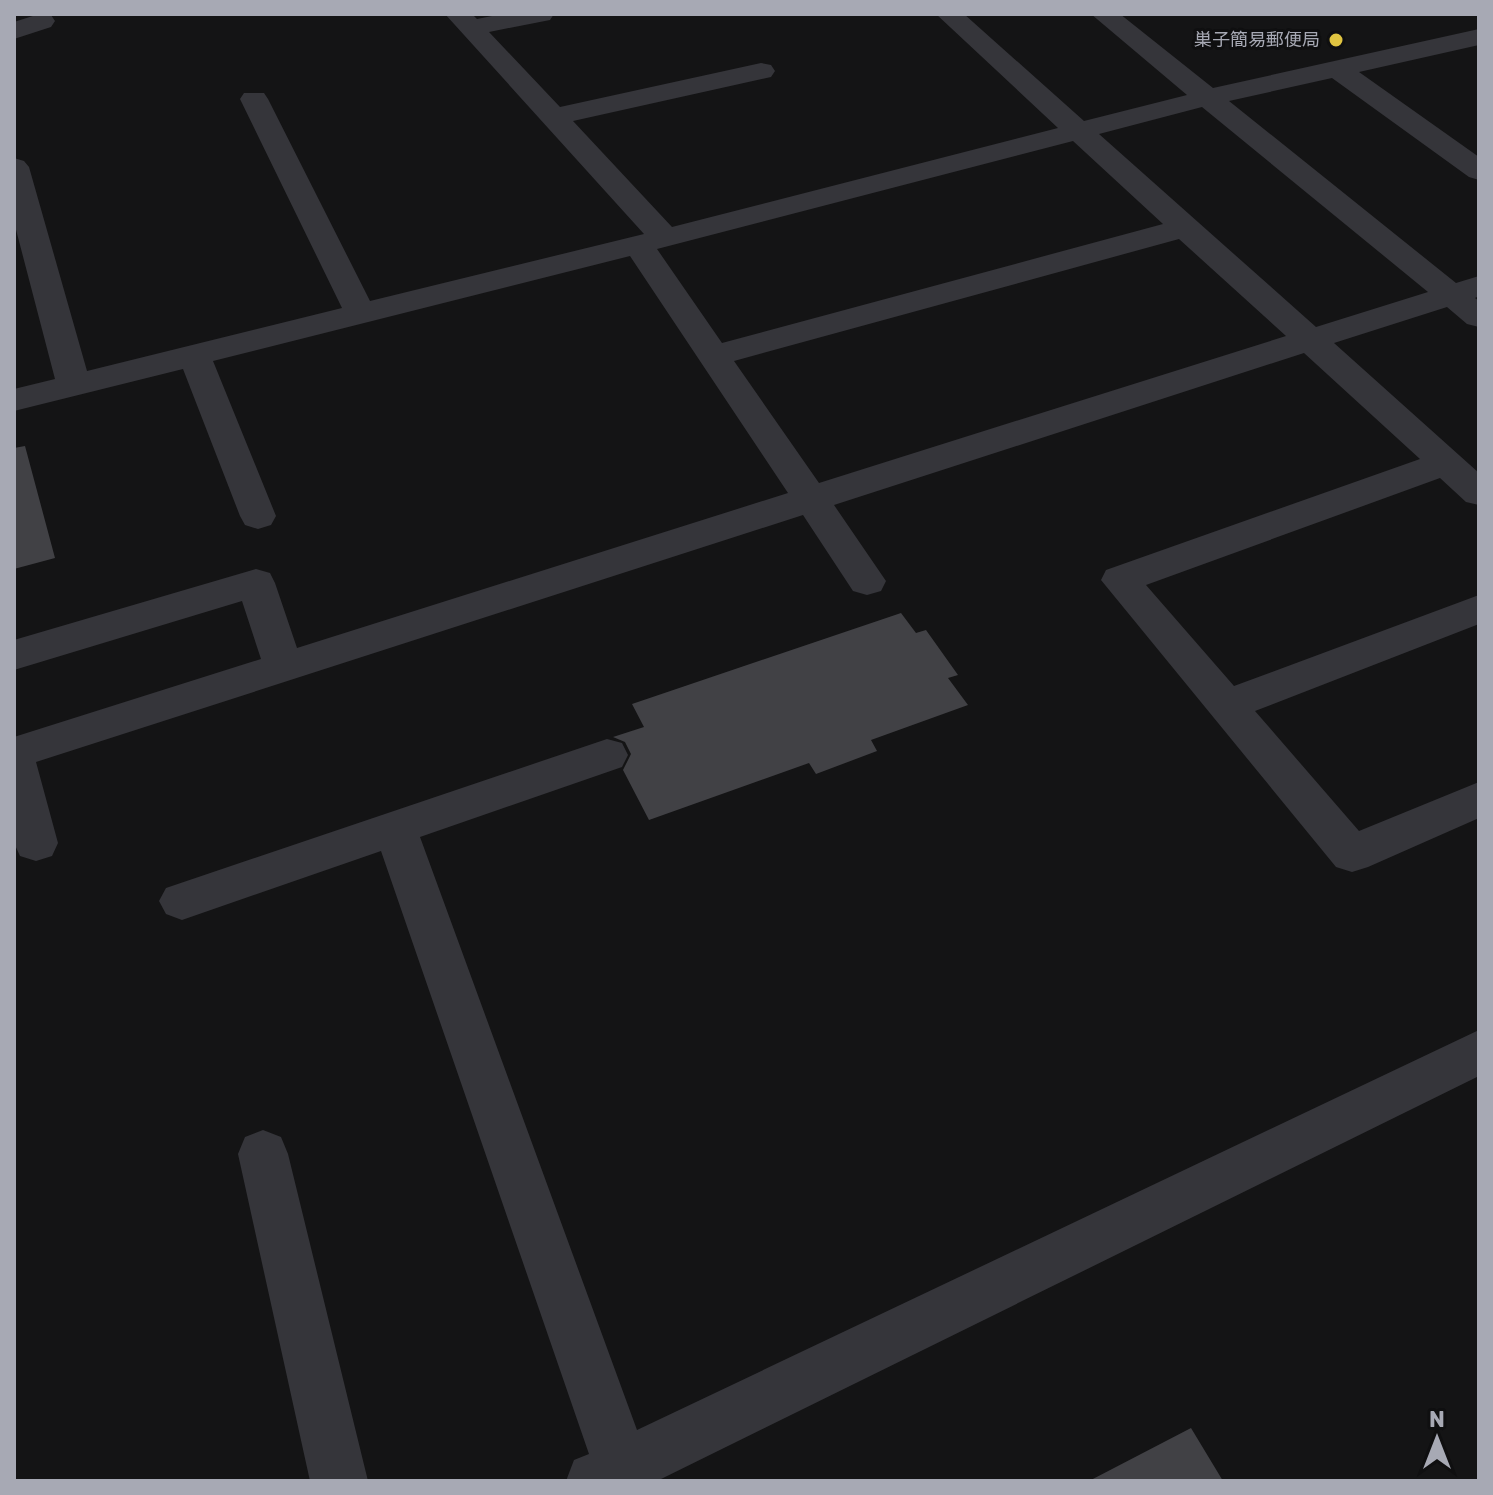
<svg xmlns="http://www.w3.org/2000/svg" width="1493" height="1495" font-family="Rubik,'Noto Sans JP',sans-serif">
	<style>
		.building { fill: #414145 }
		.lines { fill: none; stroke-linecap: round; stroke-linejoin: round }
		.minor { fill: #35353a; fill-rule: evenodd }
		.poi-dot { fill: #e0c441; stroke: #0f0f10; stroke-width: 3 }
		.labels { text-anchor: middle; dominant-baseline: central; stroke-width: 6; stroke-linejoin: round; paint-order: stroke }
		.far-poi-label { font-size: 18px; fill: #a7a9b4; stroke: #0f0f10; text-anchor: end }
	</style>
	<rect width="100%" height="100%" fill="#141415"/>
	<path class="building" d="M 25,446 L 55,558 L 14,569 L 14,448 Z
		M 901,613 L 916,633 L 926,630 L 958,675 L 948,678 L 968,705 L 871,740 L 877,751 L 816,774 L 809,763 L 649,820 L 623,770 L 631,754 L 625,742 L 613,737 L 644,727 L 632,704 Z
		M 1191,1428 L 1223,1481 L 1089,1481 Z"/>
	<g class="lines">
		<path class="minor" d="M 39,14 L 51,15 L 55,21 L 51,27 L 14,39 L 14,22 Z
			M 445,14 L 472,14 L 477,19 L 502,14 L 554,14 L 550,20 L 489,32 L 560,107 L 761,63 L 771,65 L 775,71 L 771,77 L 573,121 L 672,227 L 1058,128 L 936,14 L 964,14 L 1084,121 L 1187,95 L 1091,14 L 1120,14 L 1213,88 L 1479,29 L 1479,45 L 1359,72 L 1479,157 L 1479,180 L 1469,177 L 1332,78 L 1229,101 L 1456,283 L 1479,276 L 1479,296 L 1475,298 L 1479,301 L 1479,327 L 1467,324 L 1447,307 L 1334,343 L 1479,473 L 1479,505 L 1466,502 L 1440,478 L 1146,585 L 1234,686 L 1479,595 L 1479,624 L 1255,711 L 1359,831 L 1479,782 L 1479,818 L 1368,867 L 1352,872 L 1336,867 L 1101,580 L 1106,570 L 1420,459 L 1304,353 L 834,505 L 886,581 L 881,591 L 867,595 L 853,591 L 803,515 L 36,762 L 58,843 L 52,856 L 36,861 L 20,856 L 14,843 L 14,737 L 261,659 L 242,601 L 14,670 L 14,640 L 256,569 L 270,573 L 275,583 L 297,648 L 788,493 L 630,256 L 213,361 L 276,516 L 271,525 L 258,529 L 245,525 L 240,516 L 183,369 L 14,411 L 14,389 L 55,379 L 14,222 L 14,158 L 24,161 L 29,167 L 87,371 L 342,308 L 240,99 L 244,93 L 264,93 L 268,99 L 370,301 L 644,234 ZM 1202,107 L 1428,292 L 1316,327 L 1099,134 ZM 1073,141 L 1163,224 L 722,343 L 657,249 ZM 1179,239 L 1286,336 L 819,483 L 734,361 Z
			M 607,739 L 622,743 L 628,755 L 622,767 L 420,837 L 637,1430 L 1479,1030 L 1479,1076 L 657,1481 L 566,1481 L 574,1460 L 589,1454 L 381,851 L 182,920 L 166,914 L 159,901 L 166,888 Z
			M 263,1130 L 281,1137 L 288,1154 L 368,1481 L 310,1481 L 238,1154 L 245,1137 Z"/>
	</g>
	<circle class="poi-dot" cx="1336" cy="40" r="8"/>
	<g class="labels">
		<g class="far-poi-label">
			<text x="1320" y="40">巣子簡易郵便局</text>
		</g>
	</g>
	<rect width="1493" height="1495" fill="none" stroke="#a7a9b4" stroke-width="32"/>
	<g transform="translate(1437 1439)" stroke="#0f0f10" stroke-width="6" paint-order="stroke">
	<path d="M0-6L14 30L0 20L-14 30Z" fill="#a7a9b4"/>
	<text y="-12" font-size="22" font-weight="bold" text-anchor="middle" fill="#a7a9b4">N</text>
	</g>
</svg>
